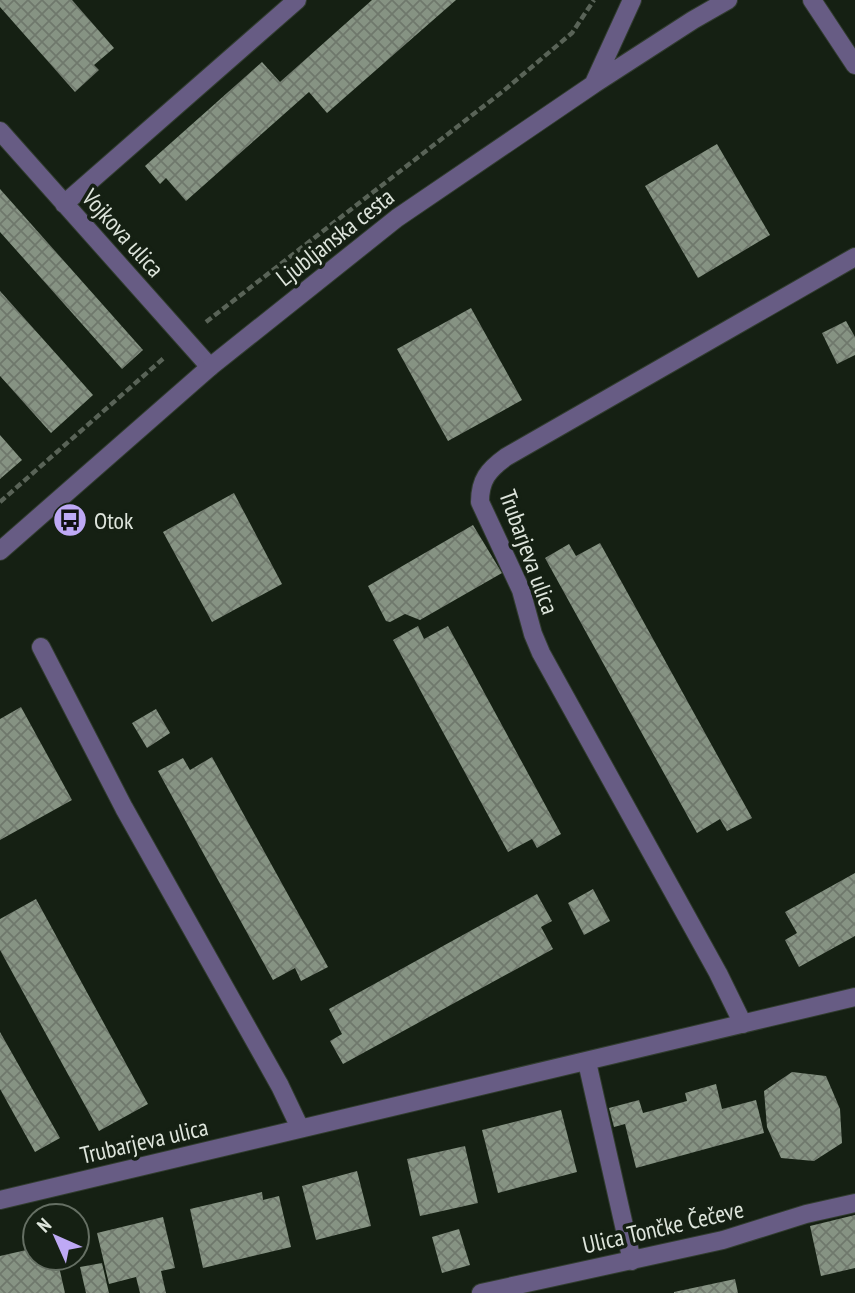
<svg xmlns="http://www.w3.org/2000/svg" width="855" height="1293" font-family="'PT Sans Narrow',sans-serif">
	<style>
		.building { fill: url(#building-cross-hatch) }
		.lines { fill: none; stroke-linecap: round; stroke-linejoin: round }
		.service-casing { stroke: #313c2f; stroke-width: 20 }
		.minor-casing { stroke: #313c2f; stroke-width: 20 }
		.tertiary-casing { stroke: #313c2f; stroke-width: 20 }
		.path { stroke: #596357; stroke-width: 4.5; stroke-dasharray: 7 3.5; stroke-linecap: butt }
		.service { stroke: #675c84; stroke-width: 18 }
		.minor { stroke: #675c84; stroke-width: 18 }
		.tertiary { stroke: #675c84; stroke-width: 18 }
		.labels { text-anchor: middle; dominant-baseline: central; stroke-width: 7; stroke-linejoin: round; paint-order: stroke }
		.street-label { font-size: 24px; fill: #dee5dc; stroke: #152013 }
		.poi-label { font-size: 24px; fill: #dee5dc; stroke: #152013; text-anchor: start }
	</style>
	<defs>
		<pattern id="building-cross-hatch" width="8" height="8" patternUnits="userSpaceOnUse" patternTransform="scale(1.75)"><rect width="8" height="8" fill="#869383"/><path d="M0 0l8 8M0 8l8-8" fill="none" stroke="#6f786c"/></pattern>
	</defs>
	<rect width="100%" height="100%" fill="#152013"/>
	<path class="building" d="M 0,0 L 72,0 L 114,48 L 94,65 L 99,70 L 75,92 L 0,7 Z
		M 372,0 L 456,0 L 327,113 L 309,92 L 186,201 L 166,178 L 160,184 L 145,166 L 262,62 L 280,82 Z
		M 717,144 L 770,235 L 698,278 L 645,186 Z
		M 0,189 L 143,350 L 122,369 L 0,232 Z
		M 0,291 L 93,395 L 51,433 L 0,376 Z
		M 471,308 L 522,400 L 448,441 L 397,349 Z
		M 846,321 L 855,337 L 855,355 L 837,364 L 822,333 Z
		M 0,435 L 22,460 L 0,479 Z
		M 234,493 L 282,584 L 212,622 L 163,532 Z
		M 473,525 L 502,573 L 420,620 L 405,614 L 390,622 L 386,621 L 368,586 Z
		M 600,543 L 752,818 L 727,831 L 720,819 L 697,833 L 545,558 L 569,544 L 576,556 Z
		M 418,626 L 424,639 L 448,626 L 561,834 L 537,848 L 532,839 L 508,852 L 393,640 Z
		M 21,707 L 72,800 L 0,840 L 0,719 Z
		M 156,709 L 170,733 L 147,748 L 132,723 Z
		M 212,757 L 328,967 L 301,981 L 295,968 L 273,980 L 158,771 L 183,758 L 190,770 Z
		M 855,873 L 855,936 L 799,967 L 785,940 L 797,933 L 785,912 Z
		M 593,889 L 610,921 L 584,935 L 568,903 Z
		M 537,894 L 552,921 L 541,927 L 553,949 L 343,1064 L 330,1041 L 342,1034 L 329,1009 Z
		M 36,899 L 148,1104 L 99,1131 L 0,950 L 0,919 Z
		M 0,1032 L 60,1138 L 35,1152 L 0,1089 Z
		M 792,1072 L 826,1076 L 840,1109 L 842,1143 L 814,1161 L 781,1158 L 767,1127 L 764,1091 Z
		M 716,1084 L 722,1109 L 756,1100 L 764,1133 L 636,1168 L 625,1124 L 614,1127 L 609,1108 L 639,1100 L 643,1113 L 687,1101 L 685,1093 Z
		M 561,1110 L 577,1172 L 498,1193 L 482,1130 Z
		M 465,1146 L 478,1203 L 420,1216 L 407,1159 Z
		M 357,1171 L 371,1226 L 316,1240 L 302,1186 Z
		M 262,1192 L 263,1200 L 279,1196 L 291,1247 L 203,1268 L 190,1209 Z
		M 855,1215 L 855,1268 L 821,1276 L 810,1226 Z
		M 163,1217 L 175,1268 L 161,1271 L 166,1293 L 140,1293 L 136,1277 L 109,1284 L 97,1233 Z
		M 459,1229 L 470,1265 L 442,1273 L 432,1237 Z
		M 35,1248 L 35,1258 L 57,1258 L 65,1293 L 0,1293 L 0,1256 Z
		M 102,1263 L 109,1293 L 86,1293 L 80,1267 Z
		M 735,1279 L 738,1293 L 674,1293 L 674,1292 Z"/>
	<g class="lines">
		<g class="service-casing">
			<path id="service" d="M 0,131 L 210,367
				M 64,204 L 297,0"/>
		</g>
		<g class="minor-casing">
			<path id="minor" d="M 41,647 L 124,808 L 280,1086 L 300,1128
				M 743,1024 L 718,973 L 541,653 L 533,634 L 521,590 L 480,502 C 480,480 488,470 506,457 L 855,257
				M 587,1062 L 632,1261
				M 0,1200 L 855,997
				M 481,1293 L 723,1240 L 806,1214 L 855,1203"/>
		</g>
		<g class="tertiary-casing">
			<path id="tertiary" d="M 812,0 L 855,65
				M 594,83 L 632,0
				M 0,551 L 210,367 L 397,218 L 594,84 L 693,20 L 728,0"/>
		</g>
		<path class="path" d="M 206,322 L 502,92 L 572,33 L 594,0
			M 0,502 L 165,357"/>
		<use href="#service" class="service"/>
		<use href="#minor" class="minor"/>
		<use href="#tertiary" class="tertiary"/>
	</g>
	<defs>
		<g id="bus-disc" transform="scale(1.75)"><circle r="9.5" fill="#bea9f5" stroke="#152013"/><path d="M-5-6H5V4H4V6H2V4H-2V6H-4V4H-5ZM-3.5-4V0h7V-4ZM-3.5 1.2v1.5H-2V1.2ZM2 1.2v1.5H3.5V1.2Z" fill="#111"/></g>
	</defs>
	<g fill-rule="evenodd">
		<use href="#bus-disc" x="70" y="520"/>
	</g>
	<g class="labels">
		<g class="street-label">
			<text transform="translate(123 233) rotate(48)">Vojkova ulica</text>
			<text transform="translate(335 237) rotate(-38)">Ljubljanska cesta</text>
			<text transform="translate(529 552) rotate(70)">Trubarjeva ulica</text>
			<text transform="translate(144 1141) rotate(-13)">Trubarjeva ulica</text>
			<text transform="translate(663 1227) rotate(-13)">Ulica Tončke Čečeve</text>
		</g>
		<g class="poi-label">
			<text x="94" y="520">Otok</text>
		</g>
	</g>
	<g transform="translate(56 1237) rotate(315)"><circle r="33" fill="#152013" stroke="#656f63" stroke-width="2"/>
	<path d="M0-5L12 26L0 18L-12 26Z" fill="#bea9f5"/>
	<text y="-10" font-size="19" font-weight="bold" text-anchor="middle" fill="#dee5dc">N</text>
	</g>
</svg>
